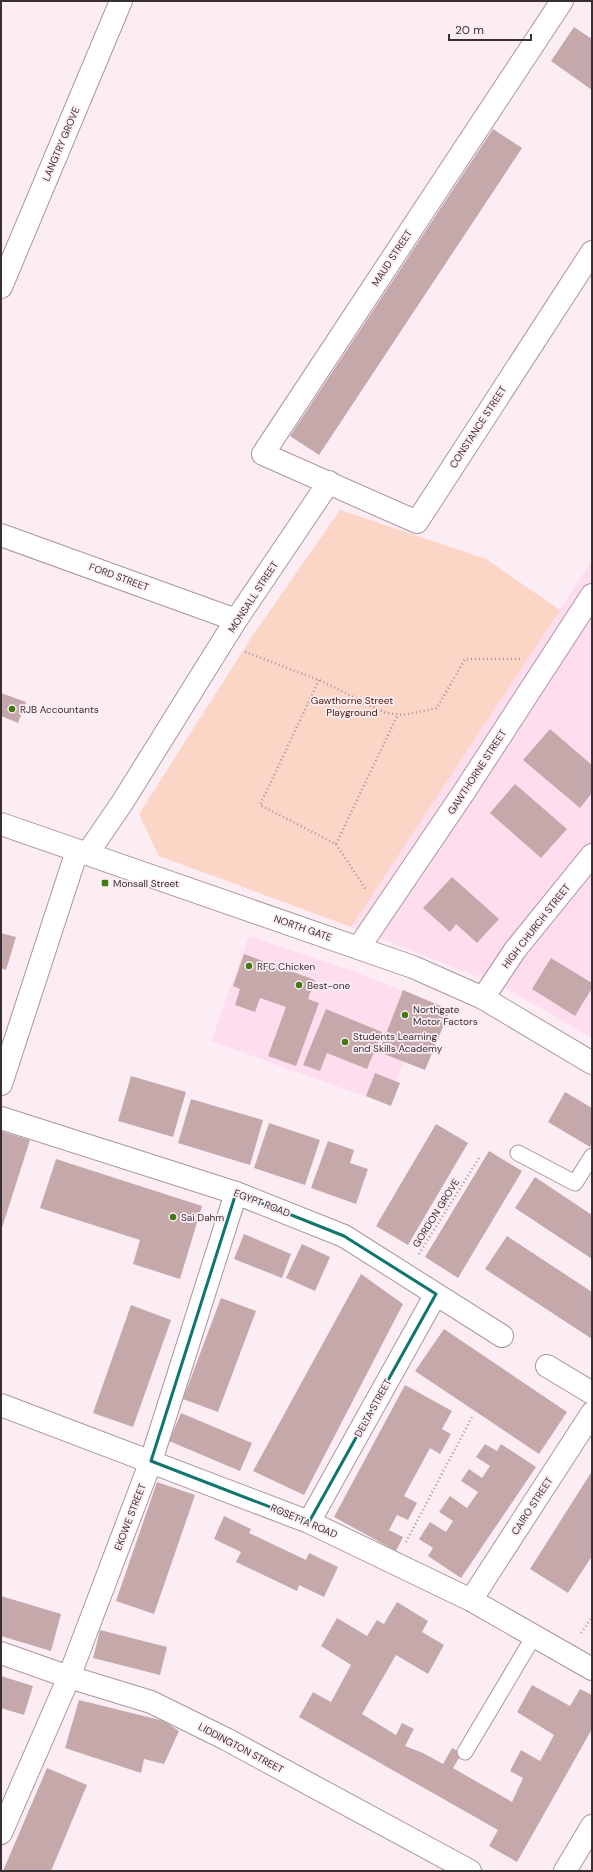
<svg xmlns="http://www.w3.org/2000/svg" width="593" height="1872" font-family="'DM Sans',sans-serif">
	<style>
		.built { fill: #feddee }
		.green { fill: #fbd5c5 }
		.building { fill: #c5a9aa }
		.lines { fill: none; stroke-linecap: round; stroke-linejoin: round }
		.lane-casing { stroke: #ab94a0; stroke-width: 17 }
		.street-casing { stroke: #ab94a0; stroke-width: 24 }
		.secondary-casing { stroke: #ab94a0; stroke-width: 24 }
		.path { stroke: #a3969d; stroke-width: 2.5; stroke-dasharray: 1 3; stroke-linecap: butt }
		.lane { stroke: #fff; stroke-width: 15 }
		.street { stroke: #fff; stroke-width: 22 }
		.secondary { stroke: #fff; stroke-width: 22 }
		.marked { fill: none; stroke: #0f766e; stroke-width: 3; stroke-linejoin: round }
		.poi-dot { fill: #417b13; stroke: #fcedf4; stroke-width: 1.5 }
		.labels { text-anchor: middle; dominant-baseline: central; stroke-width: 3.5; stroke-linejoin: round; paint-order: stroke }
		.street-label { font-size: 10px; fill: #382f34; stroke: #fcedf4 }
		.park-label { font-size: 10px; fill: #481a02; stroke: #fcedf4 }
		.poi-label { font-size: 10px; fill: #382f34; stroke: #fcedf4; text-anchor: start }
	</style>
	<rect width="100%" height="100%" fill="#fcedf4"/>
	<path class="built" d="M 592,560 L 592,1038 L 502,986 L 351,927 Z
		M 249,936 L 355,972 L 430,1001 L 386,1104 L 211,1041 Z"/>
	<path class="green" d="M 340,510 L 486,559 L 560,610 L 351,927 L 159,856 L 139,814 L 251,638 Z"/>
	<path class="building" d="M 574,27 L 592,39 L 592,90 L 551,61 Z
		M 493,129 L 522,148 L 319,455 L 290,436 Z
		M 1,693 L 26,702 L 18,723 L 1,716 Z
		M 550,729 L 592,765 L 592,793 L 580,808 L 523,760 Z
		M 515,784 L 567,829 L 541,858 L 490,813 Z
		M 452,877 L 499,919 L 477,943 L 456,924 L 450,932 L 423,908 Z
		M 1,933 L 16,937 L 6,970 L 1,968 Z
		M 244,954 L 315,980 L 308,999 L 319,1003 L 296,1066 L 268,1056 L 286,1007 L 260,998 L 255,1012 L 235,1005 L 240,989 L 233,986 Z
		M 551,958 L 592,983 L 592,988 L 575,1016 L 532,989 Z
		M 403,990 L 450,1010 L 425,1070 L 379,1052 Z
		M 326,1009 L 382,1032 L 367,1069 L 327,1053 L 320,1071 L 303,1065 Z
		M 375,1073 L 400,1083 L 391,1106 L 366,1096 Z
		M 131,1076 L 186,1092 L 173,1137 L 118,1121 Z
		M 565,1092 L 592,1108 L 592,1143 L 590,1147 L 548,1122 Z
		M 191,1099 L 263,1120 L 250,1165 L 178,1143 Z
		M 269,1123 L 320,1140 L 305,1185 L 254,1168 Z
		M 436,1124 L 468,1143 L 408,1245 L 376,1226 Z
		M 1,1131 L 30,1140 L 1,1231 Z
		M 328,1141 L 354,1150 L 350,1163 L 368,1169 L 356,1204 L 311,1188 Z
		M 489,1151 L 522,1171 L 458,1278 L 425,1257 Z
		M 56,1159 L 202,1206 L 180,1279 L 133,1264 L 140,1240 L 40,1208 Z
		M 535,1177 L 592,1215 L 592,1259 L 515,1208 Z
		M 244,1234 L 291,1254 L 282,1278 L 234,1259 Z
		M 507,1236 L 592,1292 L 592,1339 L 485,1269 Z
		M 302,1244 L 330,1257 L 315,1291 L 286,1278 Z
		M 361,1274 L 403,1304 L 304,1495 L 253,1471 Z
		M 221,1298 L 256,1311 L 218,1412 L 183,1399 Z
		M 131,1305 L 171,1320 L 133,1427 L 93,1413 Z
		M 444,1329 L 567,1412 L 539,1454 L 415,1371 Z
		M 405,1385 L 452,1411 L 442,1429 L 451,1434 L 440,1454 L 430,1448 L 404,1496 L 417,1503 L 408,1520 L 397,1515 L 389,1530 L 403,1537 L 396,1551 L 334,1517 Z
		M 181,1413 L 252,1443 L 240,1471 L 169,1441 Z
		M 485,1444 L 497,1451 L 501,1444 L 536,1467 L 461,1578 L 428,1556 L 433,1548 L 419,1539 L 430,1522 L 446,1532 L 453,1521 L 439,1512 L 450,1496 L 467,1508 L 478,1492 L 461,1481 L 469,1469 L 482,1478 L 490,1466 L 476,1457 Z
		M 592,1471 L 592,1556 L 568,1593 L 530,1569 Z
		M 157,1482 L 195,1495 L 154,1614 L 116,1601 Z
		M 224,1516 L 251,1529 L 249,1533 L 306,1560 L 309,1553 L 338,1567 L 324,1597 L 299,1585 L 297,1591 L 236,1562 L 241,1552 L 214,1539 Z
		M 1,1596 L 61,1614 L 51,1651 L 1,1636 Z
		M 397,1602 L 428,1621 L 422,1632 L 444,1645 L 428,1674 L 396,1655 L 362,1714 L 396,1735 L 402,1723 L 414,1729 L 405,1746 L 423,1753 L 443,1764 L 452,1748 L 462,1753 L 453,1768 L 512,1802 L 523,1778 L 510,1771 L 521,1750 L 540,1761 L 554,1735 L 517,1712 L 532,1685 L 570,1706 L 580,1689 L 592,1695 L 592,1729 L 517,1862 L 489,1846 L 498,1830 L 299,1717 L 313,1692 L 331,1702 L 351,1665 L 321,1646 L 337,1618 L 367,1636 L 377,1620 L 384,1624 Z
		M 100,1630 L 167,1647 L 160,1675 L 93,1658 Z
		M 1,1676 L 33,1686 L 24,1715 L 1,1708 Z
		M 79,1700 L 164,1721 L 179,1731 L 164,1764 L 144,1759 L 141,1773 L 65,1748 Z
		M 47,1768 L 87,1785 L 51,1871 L 3,1871 Z"/>
	<g class="lines">
		<g class="lane-casing">
			<path id="lane" d="M 518,1153 L 575,1183 L 592,1156
				M 465,1752 L 534,1636"/>
		</g>
		<g class="street-casing">
			<path id="street" d="M 562,1 L 263,454 L 417,522 L 592,252
				M 1,287 L 121,1
				M 1,535 L 236,620
				M 87,854 L 122,803 L 236,620 L 329,482
				M 359,947 L 464,792 L 592,595
				M 483,998 L 515,950 L 592,855
				M 1,1084 L 77,851
				M 1,1118 L 236,1193 L 344,1236 L 502,1336
				M 547,1366 L 592,1393
				M 1,1405 L 309,1522 L 471,1600 L 592,1669
				M 309,1522 L 436,1294
				M 471,1600 L 592,1413
				M 1,1653 L 69,1677 L 151,1702 L 226,1739 L 470,1871
				M 1,1833 L 69,1677 L 151,1461 L 236,1193
				M 565,1871 L 592,1826"/>
		</g>
		<g class="secondary-casing">
			<path id="secondary" d="M 1,824 L 413,967 L 483,998 L 592,1063"/>
		</g>
		<path class="path" d="M 245,652 L 319,680 L 386,713 L 403,715 L 437,708 L 465,659 L 520,659
			M 319,680 L 260,805 L 336,844 L 367,891
			M 336,844 L 398,714
			M 419,1254 L 479,1158
			M 406,1542 L 472,1417
			M 581,1633 L 592,1617"/>
		<use href="#lane" class="lane"/>
		<use href="#street" class="street"/>
		<use href="#secondary" class="secondary"/>
	</g>
	<path class="marked" d="M 236,1193 L 344,1236 L 436,1294 L 309,1522 L 151,1461 Z"/>
	<g class="poi-dot">
		<circle cx="12" cy="709" r="4"/>
		<rect x="101" y="879" width="8" height="8" rx="2"/>
		<circle cx="249" cy="966" r="4"/>
		<circle cx="299" cy="985" r="4"/>
		<circle cx="405" cy="1015" r="4"/>
		<circle cx="345" cy="1042" r="4"/>
		<circle cx="173" cy="1217" r="4"/>
	</g>
	<g class="labels">
		<g class="street-label">
			<text transform="translate(61 144) rotate(-67)">LANGTRY GROVE</text>
			<text transform="translate(392 258) rotate(-57)">MAUD STREET</text>
			<text transform="translate(478 427) rotate(-57)">CONSTANCE STREET</text>
			<text transform="translate(119 577) rotate(20)">FORD STREET</text>
			<text transform="translate(253 597) rotate(-57)">MONSALL STREET</text>
			<text transform="translate(477 772) rotate(-57)">GAWTHORNE STREET</text>
			<text transform="translate(536 926) rotate(-52)">HIGH CHURCH STREET</text>
			<text transform="translate(303 928) rotate(19)">NORTH GATE</text>
			<text transform="translate(262 1203) rotate(21)">EGYPT ROAD</text>
			<text transform="translate(436 1213) rotate(-58)">GORDON GROVE</text>
			<text transform="translate(373 1408) rotate(-61)">DELTA STREET</text>
			<text transform="translate(532 1506) rotate(-57)">CAIRO STREET</text>
			<text transform="translate(130 1517) rotate(-69)">EKOWE STREET</text>
			<text transform="translate(304 1521) rotate(23)">ROSETTA ROAD</text>
			<text transform="translate(241 1748) rotate(28)">LIDDINGTON STREET</text>
		</g>
		<g class="park-label">
			<text x="352" y="700">Gawthorne Street<tspan x="352" dy="12">Playground</tspan></text>
		</g>
		<g class="poi-label">
			<text x="20" y="709">RJB Accountants</text>
			<text x="113" y="883">Monsall Street</text>
			<text x="257" y="966">RFC Chicken</text>
			<text x="307" y="985">Best-one</text>
			<text x="413" y="1009">Northgate<tspan x="413" dy="12">Motor Factors</tspan></text>
			<text x="353" y="1036">Students Learning<tspan x="353" dy="12">and Skills Academy</tspan></text>
			<text x="181" y="1217">Sai Dahm</text>
		</g>
	</g>
	<rect width="593" height="1872" fill="none" stroke="#382f34" stroke-width="4"/>
	<path d="M449 34v6h82v-6" fill="none" stroke="#382f34" stroke-width="2"/>
	<text x="455" y="34" font-size="12" fill="#382f34" stroke="#fcedf4" stroke-width="3" paint-order="stroke">20 m</text>
</svg>
